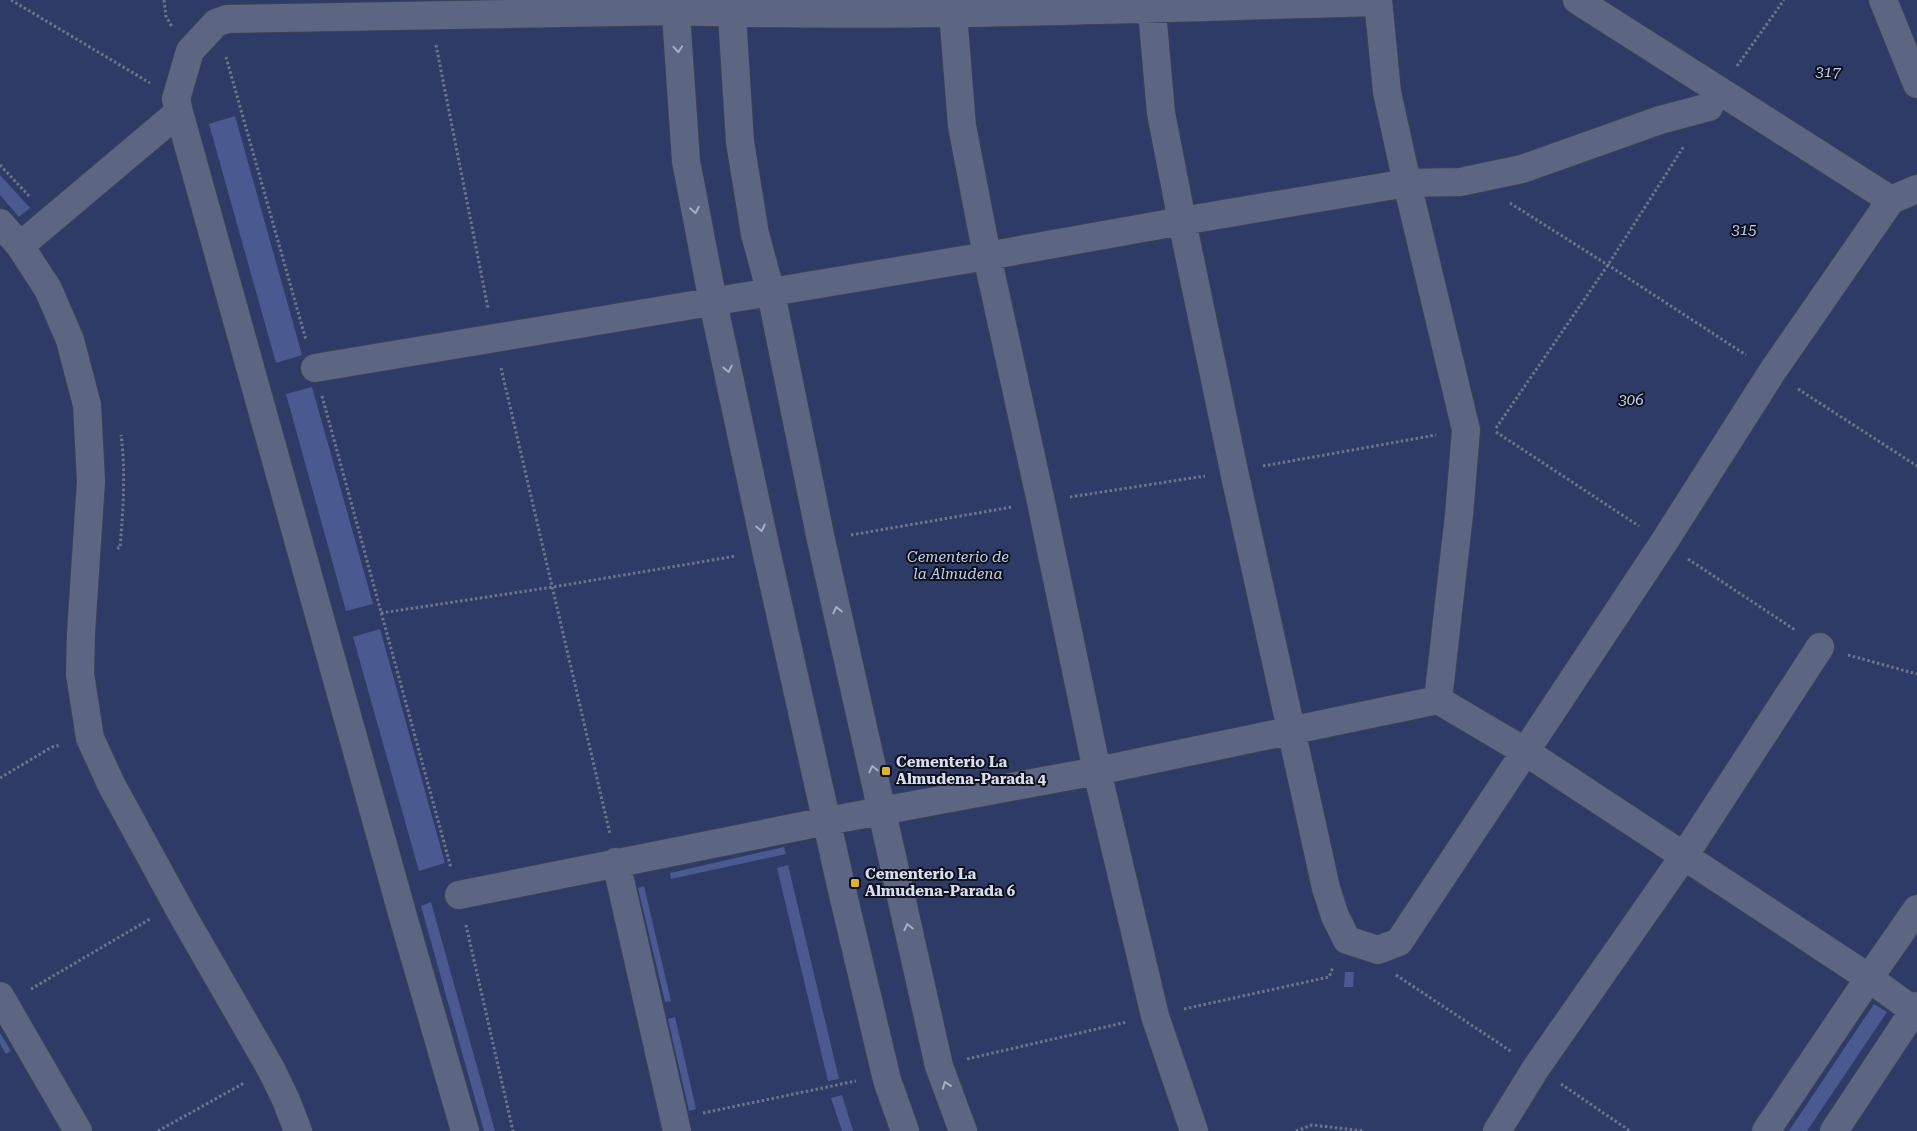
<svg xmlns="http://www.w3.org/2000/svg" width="1917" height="1131" font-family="'Roboto Serif',serif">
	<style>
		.green { fill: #2e3b67 }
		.building { fill: #4a5a90 }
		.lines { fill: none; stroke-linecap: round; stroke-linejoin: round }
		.minor-casing { stroke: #3b4156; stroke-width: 30 }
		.path { stroke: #6e758a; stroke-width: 3; stroke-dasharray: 2.5 2.5; stroke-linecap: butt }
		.minor { stroke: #5c6581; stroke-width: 28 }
		.oneway { stroke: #a6aec2 }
		.poi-dot { fill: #dbb333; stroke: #0e111c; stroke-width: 2 }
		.labels { text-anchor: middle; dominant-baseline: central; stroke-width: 4; stroke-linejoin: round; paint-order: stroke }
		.park-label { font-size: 15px; font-style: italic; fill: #c3ceef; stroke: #0e111c }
		.poi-label { font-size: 15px; font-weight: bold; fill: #d8deee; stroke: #0e111c; text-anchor: start }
	</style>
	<rect width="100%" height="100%" fill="#202740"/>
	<path class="green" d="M 0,0 L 1917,0 L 1917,1131 L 0,1131 Z"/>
	<path class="building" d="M 235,116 L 302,355 L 276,363 L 209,124 Z
		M 0,175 L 30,208 L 19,217 L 0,195 Z
		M 312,387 L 373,604 L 346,611 L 286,394 Z
		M 380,629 L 445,863 L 419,871 L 353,637 Z
		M 784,847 L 786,854 L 671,879 L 670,873 Z
		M 788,865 L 839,1079 L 828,1081 L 777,868 Z
		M 644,886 L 671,1001 L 665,1002 L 638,888 Z
		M 431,902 L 495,1131 L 484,1131 L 421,906 Z
		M 1345,972 L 1354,972 L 1353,987 L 1344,987 Z
		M 1874,1004 L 1887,1012 L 1807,1131 L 1789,1131 Z
		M 675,1017 L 696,1109 L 689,1111 L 668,1019 Z
		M 0,1033 L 11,1051 L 6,1054 L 0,1044 Z
		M 842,1095 L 853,1131 L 842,1131 L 831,1098 Z"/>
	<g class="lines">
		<g class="minor-casing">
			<path id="minor" d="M 675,0 L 686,161 L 713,302 L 766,550 L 841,886 L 887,1080 L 905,1131
				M 731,0 L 740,142 L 755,234 L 771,293 L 821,540 L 939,1066 L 963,1131
				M 952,0 L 962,126 L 987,256 L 1041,502 L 1097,771 L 1155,1016 L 1194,1131
				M 1151,0 L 1161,113 L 1182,221 L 1234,471 L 1326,888 L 1335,916 L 1347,940 L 1378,950 L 1399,942 L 1664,542 L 1772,372 L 1891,200
				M 1378,0 L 1387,92 L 1407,183 L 1466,430 L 1459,515 L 1438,700 L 1526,752 L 1869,978 L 1917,909
				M 1577,0 L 1891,200 L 1917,189
				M 1883,0 L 1917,84
				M 0,223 L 20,246 L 48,289 L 70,340 L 87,405 L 91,481 L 81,633 L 80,674 L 90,738 L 111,784 L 183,916 L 271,1069 L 286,1100 L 298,1131
				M 20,246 L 179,112
				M 315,368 L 987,256 L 1182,221 L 1407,183 L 1460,182 L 1522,169 L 1660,120 L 1709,107
				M 616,862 L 677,1131
				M 459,895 L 827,821 L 1097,771 L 1438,700
				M 0,996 L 78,1131
				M 465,1131 L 404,920 L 179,112 L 176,99 L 190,51 L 216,23 L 227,19 L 676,11 C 910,19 1144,8 1378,2
				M 1497,1131 L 1536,1068 L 1684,856 L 1820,647
				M 1766,1131 L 1869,978 L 1917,1013
				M 1834,1131 L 1917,1006"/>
		</g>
		<path class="path" d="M 11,0 L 150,83
			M 164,0 L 166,16 L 172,27
			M 436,45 L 488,308
			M 226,57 L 306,340
			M 1737,66 L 1784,0
			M 0,165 L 30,197
			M 1510,203 L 1608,265 L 1746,355
			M 501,368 L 610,834
			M 1798,389 L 1917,466
			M 322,396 L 451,868
			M 1496,428 L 1608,265 L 1684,146
			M 1496,432 L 1639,526
			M 1263,466 L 1436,435
			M 1070,497 L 1205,476
			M 851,535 L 1012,507
			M 117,548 L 120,548 C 123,510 126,472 121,435
			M 1688,559 L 1795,630
			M 381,613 L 553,587 L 736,556
			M 1848,655 L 1917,674
			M 0,778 L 52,747 L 61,745
			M 466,925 L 513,1131
			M 1396,975 L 1512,1052
			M 31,989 L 150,919
			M 1184,1009 L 1329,977 L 1333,967
			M 967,1059 L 1127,1022
			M 1561,1084 L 1630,1131
			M 703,1113 L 856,1081
			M 158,1131 L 244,1083
			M 1296,1131 L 1312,1125 L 1364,1131"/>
		<use href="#minor" class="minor"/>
	</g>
	<defs><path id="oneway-chevron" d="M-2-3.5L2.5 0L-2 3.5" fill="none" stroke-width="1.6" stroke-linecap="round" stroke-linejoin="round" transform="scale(1.25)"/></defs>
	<g class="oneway">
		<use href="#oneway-chevron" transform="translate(678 49) rotate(86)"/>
		<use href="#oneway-chevron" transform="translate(695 210) rotate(79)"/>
		<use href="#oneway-chevron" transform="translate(728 369) rotate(78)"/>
		<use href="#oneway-chevron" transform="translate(761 528) rotate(78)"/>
		<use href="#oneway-chevron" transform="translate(837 610) rotate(-103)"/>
		<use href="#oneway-chevron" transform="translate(873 769) rotate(-103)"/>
		<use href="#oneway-chevron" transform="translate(908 927) rotate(-103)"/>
		<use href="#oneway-chevron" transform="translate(946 1085) rotate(-110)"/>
	</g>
	<g class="poi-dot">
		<rect x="881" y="766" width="10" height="10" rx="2.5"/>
		<rect x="850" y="878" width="10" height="10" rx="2.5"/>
	</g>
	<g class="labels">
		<g class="park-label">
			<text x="1828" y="72">317</text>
			<text x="1744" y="230">315</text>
			<text x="1631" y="400">306</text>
			<text x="958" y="557">Cementerio de<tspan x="958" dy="17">la Almudena</tspan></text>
		</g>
		<g class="poi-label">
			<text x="896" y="762">Cementerio La<tspan x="896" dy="17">Almudena-Parada 4</tspan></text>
			<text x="865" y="874">Cementerio La<tspan x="865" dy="17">Almudena-Parada 6</tspan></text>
		</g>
	</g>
</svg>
